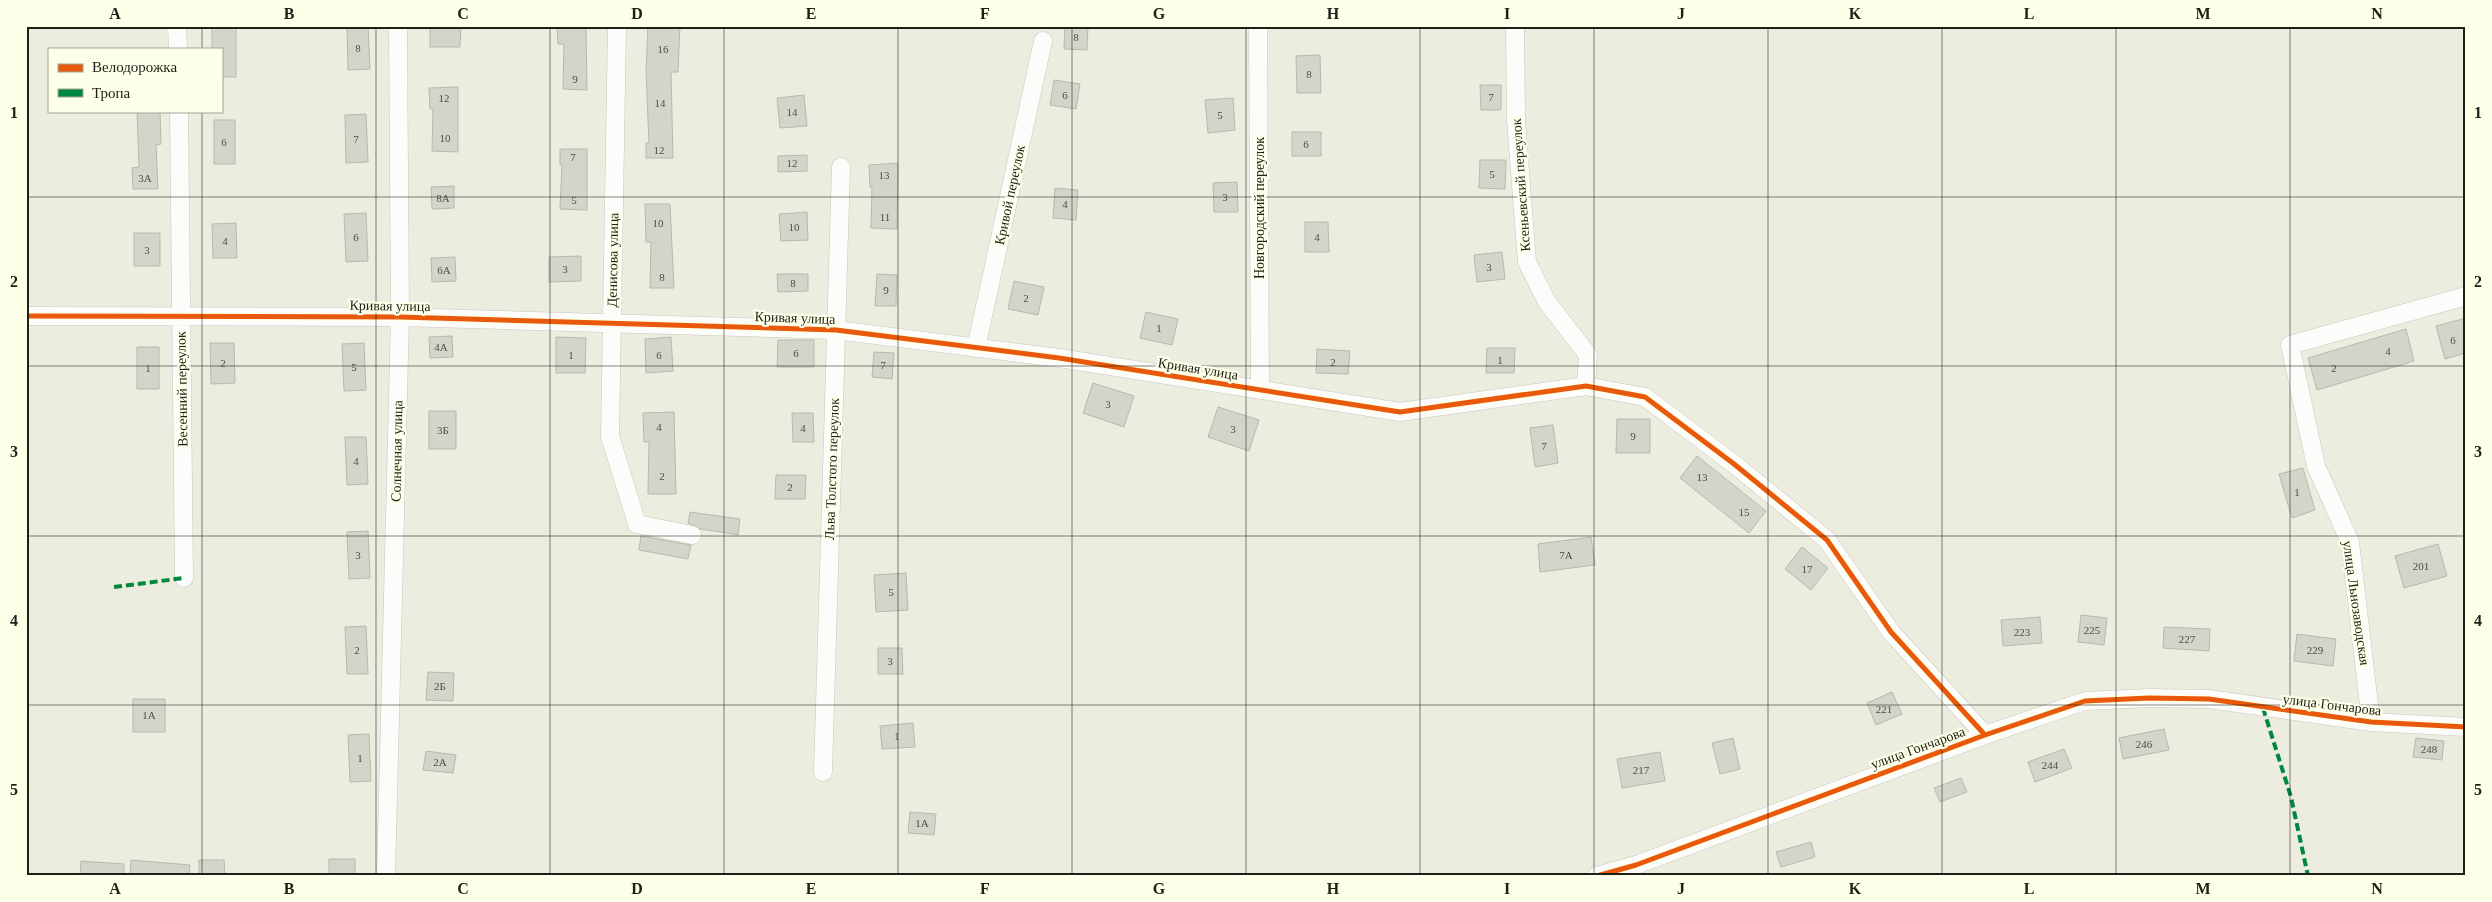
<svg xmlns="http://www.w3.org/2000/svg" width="2492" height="902" font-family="'Times New Roman',serif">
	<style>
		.building { fill: #d4d4ca; stroke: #b8b8ae }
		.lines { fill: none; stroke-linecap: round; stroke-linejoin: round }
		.minor-casing { stroke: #c8c8be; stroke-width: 19 }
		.minor { stroke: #fcfcfa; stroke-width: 18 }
		.quiet { stroke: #00873e; stroke-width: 4; stroke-dasharray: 8 4; stroke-linecap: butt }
		.cycleway-casing { stroke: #feffe8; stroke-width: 8 }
		.cycleway { stroke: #e8590c; stroke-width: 5 }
		.grid { fill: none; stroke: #1f1f17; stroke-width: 1; stroke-opacity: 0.55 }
		.labels { text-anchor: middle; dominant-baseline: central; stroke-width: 4.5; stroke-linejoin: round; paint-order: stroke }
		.number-label { font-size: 11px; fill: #4e4e46 }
		.street-label { font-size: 14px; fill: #1f1f17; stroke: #feffe8 }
		.neatline { fill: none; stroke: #1f1f17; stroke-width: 2 }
		.grid-label { font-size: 16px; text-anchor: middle; font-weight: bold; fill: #1f1f17 }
	</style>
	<rect width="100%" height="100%" fill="#ececdf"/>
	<path class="building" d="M 212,26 L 236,26 L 236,77 L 221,77 L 221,49 L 212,49 Z
		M 347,26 L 368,26 L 370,69 L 348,70 Z
		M 430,26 L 461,26 L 460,47 L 430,47 Z
		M 557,26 L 586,26 L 587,90 L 563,89 L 564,44 L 558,44 Z
		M 648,26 L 680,26 L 678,72 L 671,72 L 673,158 L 646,158 L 646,143 L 649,143 L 646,71 Z
		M 1065,26 L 1088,26 L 1087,50 L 1064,49 Z
		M 1320,55 L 1321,93 L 1297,93 L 1296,56 Z
		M 1054,80 L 1080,84 L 1076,109 L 1050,105 Z
		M 1480,85 L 1501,85 L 1501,110 L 1481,110 Z
		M 458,87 L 458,152 L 432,151 L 433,109 L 430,109 L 429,88 Z
		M 804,95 L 807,126 L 780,128 L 777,98 Z
		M 1233,98 L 1235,130 L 1208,133 L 1205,100 Z
		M 137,111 L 160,111 L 161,144 L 156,145 L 158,189 L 133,189 L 132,168 L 139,167 Z
		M 366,114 L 368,162 L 346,163 L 345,115 Z
		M 214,120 L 235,120 L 235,164 L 214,164 Z
		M 1292,132 L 1321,132 L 1321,156 L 1292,156 Z
		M 560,149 L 587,149 L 587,210 L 560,209 L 562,165 L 560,165 Z
		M 807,155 L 807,171 L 778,172 L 778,156 Z
		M 1480,160 L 1506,160 L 1505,189 L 1479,188 Z
		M 898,163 L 897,229 L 871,228 L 872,187 L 870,187 L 869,165 Z
		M 1237,182 L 1238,212 L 1214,212 L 1213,183 Z
		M 454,186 L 454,208 L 432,209 L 431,187 Z
		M 1055,188 L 1078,190 L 1076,220 L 1053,218 Z
		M 645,204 L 670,204 L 674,288 L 650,288 L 651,242 L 646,242 Z
		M 807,212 L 808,240 L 781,241 L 779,214 Z
		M 366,213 L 368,261 L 346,262 L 344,214 Z
		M 1305,222 L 1328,222 L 1329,252 L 1305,252 Z
		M 236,223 L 237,258 L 213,258 L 212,224 Z
		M 134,233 L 160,233 L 160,266 L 134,266 Z
		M 1502,252 L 1505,279 L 1477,282 L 1474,255 Z
		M 581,256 L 581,281 L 549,282 L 549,257 Z
		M 455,257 L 456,281 L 432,282 L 431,258 Z
		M 777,274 L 808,274 L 808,291 L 778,292 Z
		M 877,274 L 897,275 L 896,306 L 875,306 Z
		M 1014,281 L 1044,287 L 1038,315 L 1008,309 Z
		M 1146,312 L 1178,319 L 1172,345 L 1140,338 Z
		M 2466,318 L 2466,353 L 2445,359 L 2436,326 Z
		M 2406,329 L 2414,361 L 2317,390 L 2308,358 Z
		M 452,336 L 453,357 L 430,358 L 429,337 Z
		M 556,337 L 586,338 L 585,373 L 556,373 Z
		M 671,337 L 673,371 L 646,373 L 645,339 Z
		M 778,340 L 814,340 L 814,367 L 777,367 Z
		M 210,343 L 234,343 L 235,383 L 211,384 Z
		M 364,343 L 366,390 L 344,391 L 342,344 Z
		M 137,347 L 159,347 L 159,389 L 137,389 Z
		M 1487,348 L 1515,348 L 1514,373 L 1486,373 Z
		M 1317,349 L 1350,351 L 1348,374 L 1316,373 Z
		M 874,352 L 894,353 L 892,379 L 872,377 Z
		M 1093,383 L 1134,396 L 1124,427 L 1083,413 Z
		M 1218,407 L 1259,420 L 1249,451 L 1208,437 Z
		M 429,411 L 456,411 L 456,449 L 429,449 Z
		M 674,412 L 676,494 L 648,494 L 649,442 L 644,442 L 643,413 Z
		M 792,413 L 813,413 L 814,442 L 793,442 Z
		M 1617,419 L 1650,419 L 1650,453 L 1616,453 Z
		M 1553,425 L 1558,463 L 1535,467 L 1530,428 Z
		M 345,437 L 366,437 L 368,484 L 347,485 Z
		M 1697,456 L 1766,511 L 1749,533 L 1680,478 Z
		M 2303,468 L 2315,510 L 2292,518 L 2279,474 Z
		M 776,475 L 806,475 L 805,499 L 775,499 Z
		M 690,512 L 740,519 L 738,535 L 701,529 L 688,523 Z
		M 368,531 L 370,578 L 349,579 L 347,532 Z
		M 641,536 L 691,545 L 688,559 L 639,550 Z
		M 1591,537 L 1595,565 L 1540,572 L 1538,544 Z
		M 2438,544 L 2447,576 L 2404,588 L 2395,556 Z
		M 1802,547 L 1828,568 L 1811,590 L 1785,569 Z
		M 906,573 L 908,610 L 876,612 L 874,575 Z
		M 2081,615 L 2107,618 L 2104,645 L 2078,642 Z
		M 2040,617 L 2042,643 L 2003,646 L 2001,620 Z
		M 366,626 L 368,674 L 347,674 L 345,627 Z
		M 2164,627 L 2210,629 L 2209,651 L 2163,648 Z
		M 2297,634 L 2336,639 L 2333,666 L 2294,661 Z
		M 878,648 L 902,648 L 903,674 L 878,674 Z
		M 428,672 L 454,673 L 453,701 L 426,700 Z
		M 1892,692 L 1902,714 L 1876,725 L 1867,703 Z
		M 133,699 L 165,699 L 165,732 L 133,732 Z
		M 913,723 L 915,747 L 882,749 L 880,726 Z
		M 2164,729 L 2169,750 L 2123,759 L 2119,738 Z
		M 369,734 L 371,781 L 350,782 L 348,735 Z
		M 1733,738 L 1740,769 L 1720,774 L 1712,743 Z
		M 2416,738 L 2444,741 L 2442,760 L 2413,757 Z
		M 2064,749 L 2072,768 L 2035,782 L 2028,762 Z
		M 426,751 L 456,755 L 453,773 L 423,770 Z
		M 1660,752 L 1665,781 L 1622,788 L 1617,759 Z
		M 1961,778 L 1967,792 L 1940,802 L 1934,788 Z
		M 910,812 L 936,814 L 934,835 L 908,833 Z
		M 1811,842 L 1815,857 L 1781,867 L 1776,852 Z
		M 329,859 L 355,859 L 355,876 L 329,876 Z
		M 131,860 L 190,865 L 189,876 L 130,876 Z
		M 199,860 L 224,860 L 225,876 L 199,876 Z
		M 81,861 L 124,864 L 124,876 L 80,876 Z"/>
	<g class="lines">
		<g class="minor-casing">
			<path id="minor" d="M 177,26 L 178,49
				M 617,26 L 610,436 L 637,524 L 692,535
				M 1258,26 L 1260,390
				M 1515,26 L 1516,120 L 1527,262 L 1547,302 L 1588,355 L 1586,386
				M 179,111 L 184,578
				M 26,316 L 400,317 L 836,330 L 1059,358 L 1400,412 L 1586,386 L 1645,397 L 1734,464 L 1827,540 L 1891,632 L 1985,735
				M 976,348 L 1043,41
				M 2371,722 L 2350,542 L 2316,466 L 2290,345 L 2466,296
				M 823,772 L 841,167
				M 386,876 L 400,317 L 398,26
				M 1597,876 L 1636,865 L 1985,735 L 2085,701 L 2149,698 L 2209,699 L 2371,722 L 2466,727"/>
		</g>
		<use href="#minor" class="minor"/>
		<path class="quiet" d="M 114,587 L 184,578
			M 2263,708 L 2291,797 L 2308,876"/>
		<g class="cycleway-casing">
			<path id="cycleway" d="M 26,316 L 400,317 L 836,330 L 1059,358 L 1400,412 L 1586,386 L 1645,397 L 1734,464 L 1827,540 L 1891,632 L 1985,735
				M 1597,876 L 1636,865 L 1985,735 L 2085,701 L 2149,698 L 2209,699 L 2371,722 L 2466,727"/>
		</g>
		<use href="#cycleway" class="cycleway"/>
	</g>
	<path class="grid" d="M 202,26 L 202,49M 376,26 L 376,876M 550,26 L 550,876M 724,26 L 724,876M 898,26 L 898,876M 1072,26 L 1072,876M 1246,26 L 1246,876M 1420,26 L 1420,876M 1594,26 L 1594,876M 1768,26 L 1768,876M 1942,26 L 1942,876M 2116,26 L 2116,876M 2290,26 L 2290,876M 202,111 L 202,876M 26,197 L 2466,197M 26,366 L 2466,366M 26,536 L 2466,536M 26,705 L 2466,705"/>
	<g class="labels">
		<g class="number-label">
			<text x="1076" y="37">8</text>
			<text x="358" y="48">8</text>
			<text x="663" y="49">16</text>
			<text x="1309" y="74">8</text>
			<text x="575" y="79">9</text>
			<text x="1065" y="95">6</text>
			<text x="1491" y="97">7</text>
			<text x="444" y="98">12</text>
			<text x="660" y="103">14</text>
			<text x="792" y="112">14</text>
			<text x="1220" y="115">5</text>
			<text x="445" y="138">10</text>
			<text x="356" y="139">7</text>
			<text x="224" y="142">6</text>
			<text x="1306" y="144">6</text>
			<text x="659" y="150">12</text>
			<text x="573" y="157">7</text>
			<text x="792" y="163">12</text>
			<text x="1492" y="174">5</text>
			<text x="884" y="175">13</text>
			<text x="145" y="178">3А</text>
			<text x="1225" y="197">3</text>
			<text x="443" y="198">8А</text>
			<text x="574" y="200">5</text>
			<text x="1065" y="204">4</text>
			<text x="885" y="217">11</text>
			<text x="658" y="223">10</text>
			<text x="794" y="227">10</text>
			<text x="356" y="237">6</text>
			<text x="1317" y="237">4</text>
			<text x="225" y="241">4</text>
			<text x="147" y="250">3</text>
			<text x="1489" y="267">3</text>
			<text x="565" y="269">3</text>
			<text x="444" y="270">6А</text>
			<text x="662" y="277">8</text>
			<text x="793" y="283">8</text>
			<text x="886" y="290">9</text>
			<text x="1026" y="298">2</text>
			<text x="1159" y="328">1</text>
			<text x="2453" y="340">6</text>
			<text x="441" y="347">4А</text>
			<text x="2388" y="351">4</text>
			<text x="796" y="353">6</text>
			<text x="571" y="355">1</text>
			<text x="659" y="355">6</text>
			<text x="1500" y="360">1</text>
			<text x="1333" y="362">2</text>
			<text x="223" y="363">2</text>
			<text x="883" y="365">7</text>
			<text x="354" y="367">5</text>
			<text x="148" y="368">1</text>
			<text x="2334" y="368">2</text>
			<text x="1108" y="404">3</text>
			<text x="659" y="427">4</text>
			<text x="803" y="428">4</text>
			<text x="1233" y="429">3</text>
			<text x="443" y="430">3Б</text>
			<text x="1633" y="436">9</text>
			<text x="1544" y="446">7</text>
			<text x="356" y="461">4</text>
			<text x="662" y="476">2</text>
			<text x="1702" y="477">13</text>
			<text x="790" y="487">2</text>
			<text x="2297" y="492">1</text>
			<text x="1744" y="512">15</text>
			<text x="358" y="555">3</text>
			<text x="1566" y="555">7А</text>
			<text x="2421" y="566">201</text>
			<text x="1807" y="569">17</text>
			<text x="891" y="592">5</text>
			<text x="2092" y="630">225</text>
			<text x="2022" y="632">223</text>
			<text x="2187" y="639">227</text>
			<text x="357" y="650">2</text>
			<text x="2315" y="650">229</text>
			<text x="890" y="661">3</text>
			<text x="440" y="686">2Б</text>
			<text x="1884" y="709">221</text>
			<text x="149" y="715">1А</text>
			<text x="897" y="736">1</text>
			<text x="2144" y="744">246</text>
			<text x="2429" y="749">248</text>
			<text x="360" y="758">1</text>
			<text x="440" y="762">2А</text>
			<text x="2050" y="765">244</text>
			<text x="1641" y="770">217</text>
			<text x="922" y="823">1А</text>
		</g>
		<g class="street-label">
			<text transform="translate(1521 185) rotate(-94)">Ксеньевский переулок</text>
			<text transform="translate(1010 195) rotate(-78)">Кривой переулок</text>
			<text transform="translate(1259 208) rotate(-90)">Новгородский переулок</text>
			<text transform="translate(613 260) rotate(-89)">Денисова улица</text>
			<text transform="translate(390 306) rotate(1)">Кривая улица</text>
			<text transform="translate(795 318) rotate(2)">Кривая улица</text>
			<text transform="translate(1198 369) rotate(9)">Кривая улица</text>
			<text transform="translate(182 389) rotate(-91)">Весенний переулок</text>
			<text transform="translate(397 451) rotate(-89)">Солнечная улица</text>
			<text transform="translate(832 469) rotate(-88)">Льва Толстого переулок</text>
			<text transform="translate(2356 603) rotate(82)">улица Льнозаводская</text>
			<text transform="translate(2332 705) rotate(7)">улица Гончарова</text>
			<text transform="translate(1918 748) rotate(-20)">улица Гончарова</text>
		</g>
	</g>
	<rect width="2492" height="902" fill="none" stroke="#feffe8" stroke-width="55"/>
	<rect x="48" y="48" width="175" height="65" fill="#feffe8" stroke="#a5a594"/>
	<rect x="58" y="64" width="25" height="8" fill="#e8590c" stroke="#a5a594"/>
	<text x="92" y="72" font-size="15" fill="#1f1f17">Велодорожка</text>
	<rect x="58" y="89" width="25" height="8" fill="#00873e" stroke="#a5a594"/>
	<text x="92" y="98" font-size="15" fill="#1f1f17">Тропа</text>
	<rect x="28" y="28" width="2436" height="846" class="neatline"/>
	<g class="grid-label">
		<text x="115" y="19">A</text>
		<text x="289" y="19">B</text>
		<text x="463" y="19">C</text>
		<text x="637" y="19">D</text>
		<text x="811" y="19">E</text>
		<text x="985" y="19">F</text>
		<text x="1159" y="19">G</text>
		<text x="1333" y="19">H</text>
		<text x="1507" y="19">I</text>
		<text x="1681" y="19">J</text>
		<text x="1855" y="19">K</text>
		<text x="2029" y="19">L</text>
		<text x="2203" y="19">M</text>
		<text x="2377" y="19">N</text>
		<text x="14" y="118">1</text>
		<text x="2478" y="118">1</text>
		<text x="14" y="287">2</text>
		<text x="2478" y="287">2</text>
		<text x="14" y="457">3</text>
		<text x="2478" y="457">3</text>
		<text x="14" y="626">4</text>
		<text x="2478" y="626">4</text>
		<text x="14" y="795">5</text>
		<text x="2478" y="795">5</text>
		<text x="115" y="894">A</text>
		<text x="289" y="894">B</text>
		<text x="463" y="894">C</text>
		<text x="637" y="894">D</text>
		<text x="811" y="894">E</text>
		<text x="985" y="894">F</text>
		<text x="1159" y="894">G</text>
		<text x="1333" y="894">H</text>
		<text x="1507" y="894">I</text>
		<text x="1681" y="894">J</text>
		<text x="1855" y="894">K</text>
		<text x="2029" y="894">L</text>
		<text x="2203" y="894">M</text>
		<text x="2377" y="894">N</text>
	</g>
</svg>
